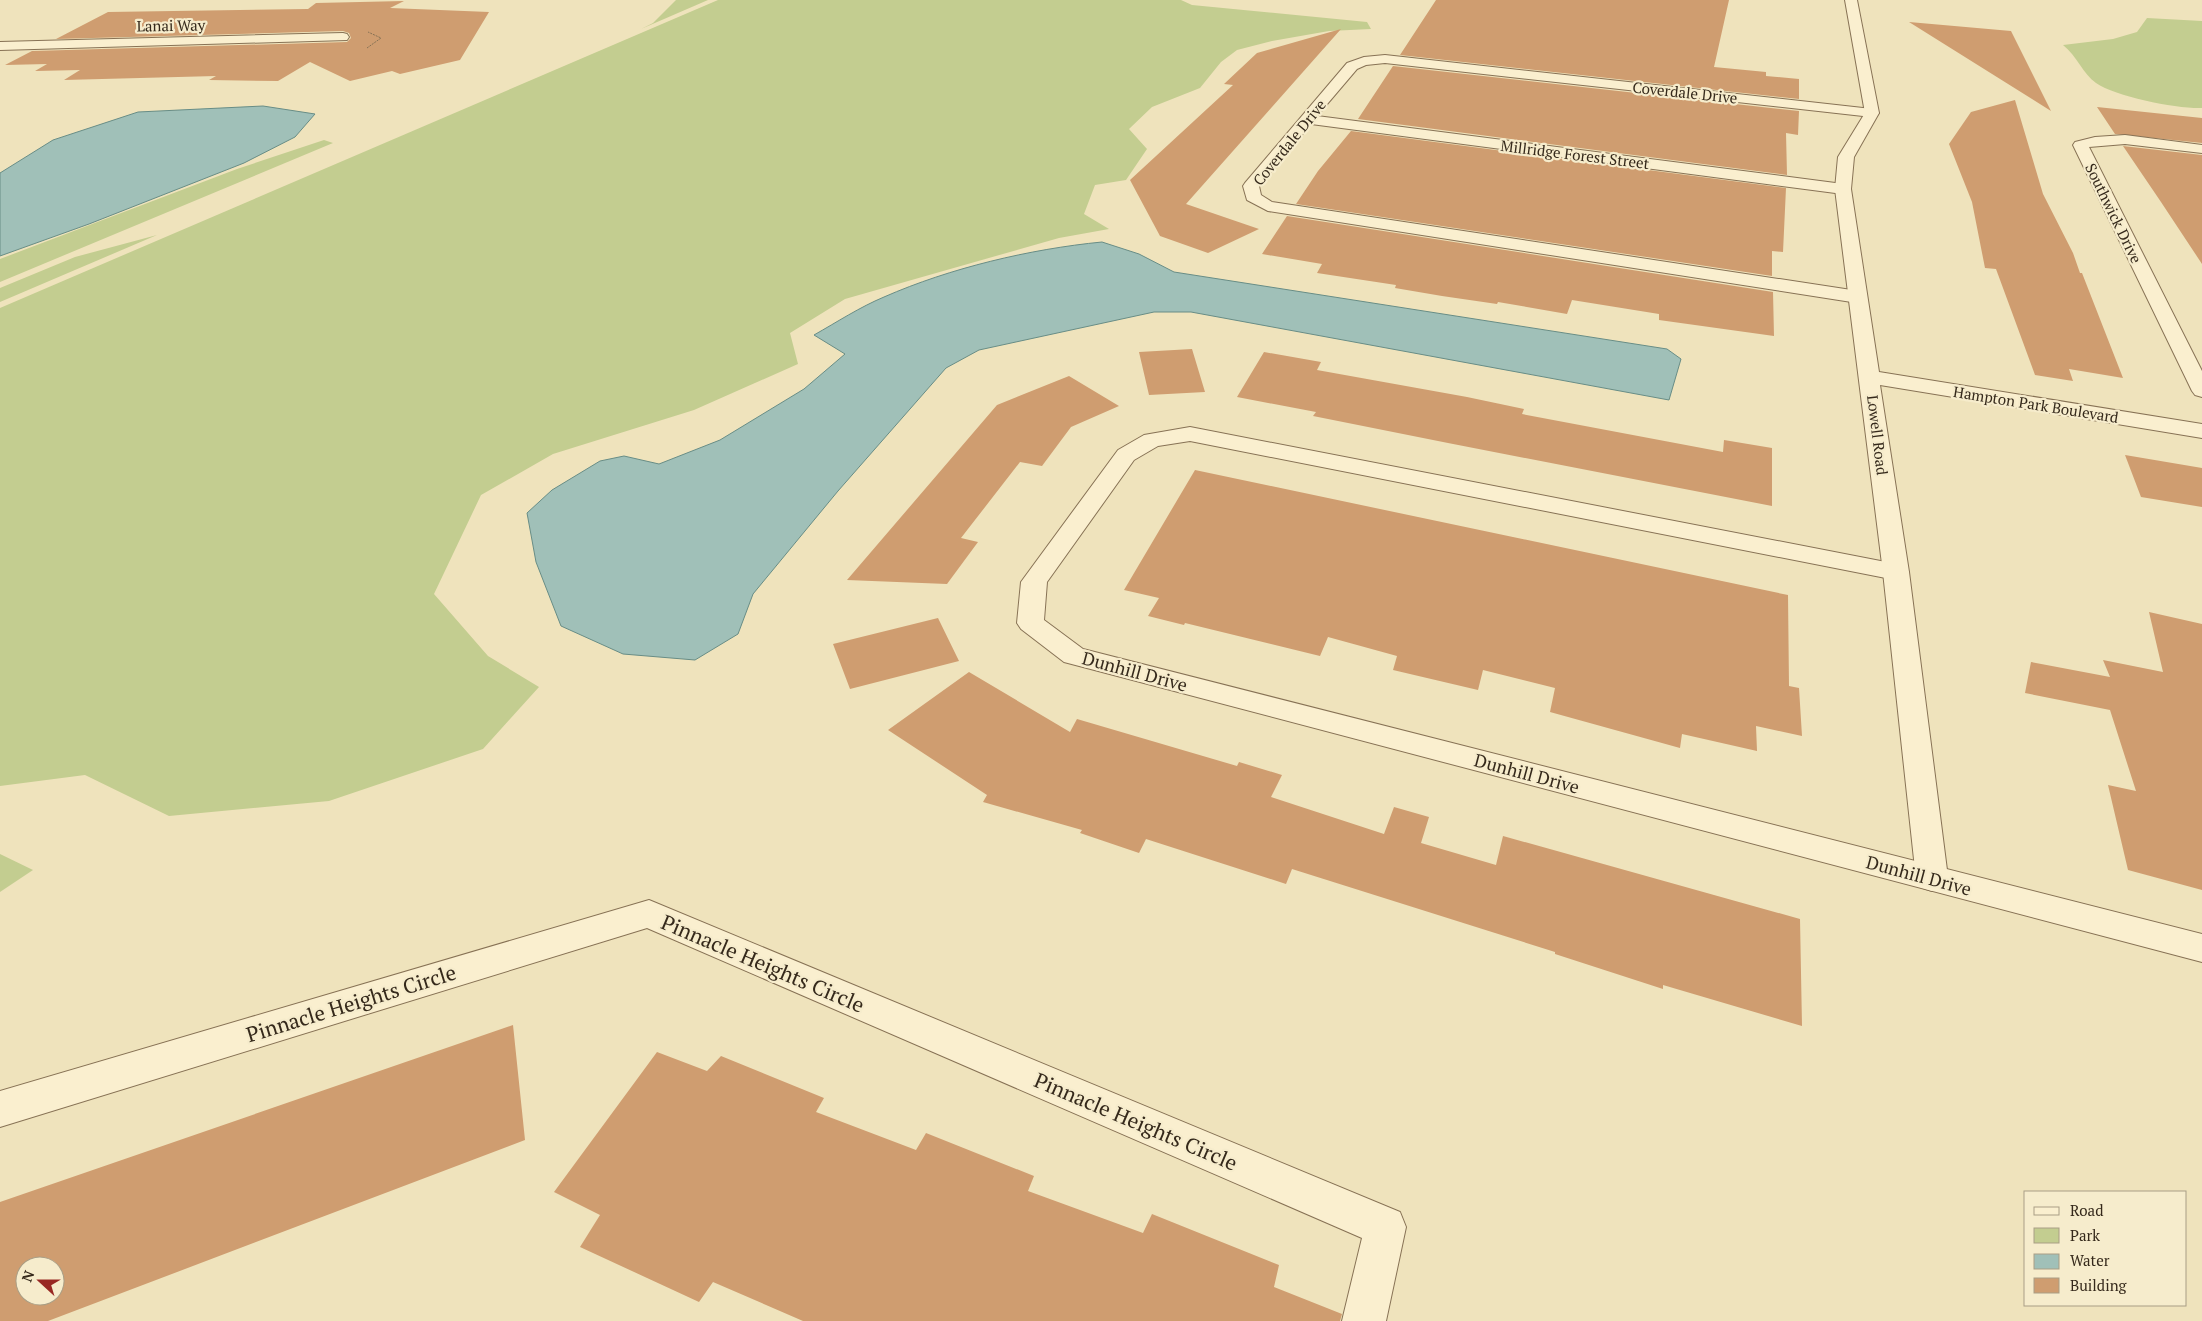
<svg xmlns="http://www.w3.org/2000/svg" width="2202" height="1321" font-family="'PT Serif',serif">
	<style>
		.green { fill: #c3cd90 }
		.water { fill: #a0c0b8; stroke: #688d86 }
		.building { fill: #cf9d70; fill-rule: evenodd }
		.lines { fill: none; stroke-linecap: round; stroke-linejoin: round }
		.minor-casing { stroke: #877255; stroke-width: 2 }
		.tertiary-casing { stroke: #877255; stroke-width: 2 }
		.path { stroke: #877255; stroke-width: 1; stroke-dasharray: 2 1; stroke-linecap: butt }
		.minor { fill: #faefcf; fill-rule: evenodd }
		.tertiary { fill: #faefcf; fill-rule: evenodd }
		.labels { text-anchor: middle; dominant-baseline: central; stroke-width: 4.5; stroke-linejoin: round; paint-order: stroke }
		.far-street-label { font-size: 15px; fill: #35291b; stroke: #f6eccc }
		.street-label { font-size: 18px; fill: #35291b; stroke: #f6eccc }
		.near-street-label { font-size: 21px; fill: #35291b; stroke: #f6eccc }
	</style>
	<rect width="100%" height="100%" fill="#efe3bc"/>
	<path class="green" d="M 676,0 L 708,0 L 641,29 L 653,23 Z
		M 718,0 L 1181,0 L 1192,5 L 1367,22 L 1371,29 L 1329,31 L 1272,41 L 1237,50 L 1221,62 L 1200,88 L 1152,107 L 1129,129 L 1147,149 L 1126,180 L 1095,185 L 1084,214 L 1109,229 L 1059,238 L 845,299 L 790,333 L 798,364 L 694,410 L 553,454 L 481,495 L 434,594 L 488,656 L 539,687 L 483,749 L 329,801 L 169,816 L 85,775 L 0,786 L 0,308 Z
		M 2147,18 L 2202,21 L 2202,108 C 2178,109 2116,97 2096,83 C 2083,74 2077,56 2063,45 L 2113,39 L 2137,32 Z
		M 324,140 L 333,143 L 0,282 L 0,259 L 237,169 Z
		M 157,235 L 0,302 L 0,288 L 75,257 Z
		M 0,854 L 33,870 L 0,892 Z"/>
	<path class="water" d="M 263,106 L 315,114 L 295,137 L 244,163 L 89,224 L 0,256 L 0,173 L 53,140 L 138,112 Z
		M 1102,242 L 1139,254 L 1174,272 L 1667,349 L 1681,359 L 1669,400 L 1191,312 L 1154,312 L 979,350 L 946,368 L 838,491 L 753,594 L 738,634 L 695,660 L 623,654 L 561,626 L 536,562 L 527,513 L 552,490 L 600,461 L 624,456 L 659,464 L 720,440 L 804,389 L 845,354 L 814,335 C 837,322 860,307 884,297 C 950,268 1030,249 1102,242 Z"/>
	<path class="building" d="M 1436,0 L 1729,0 L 1714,67 L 1766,72 L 1766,76 L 1799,79 L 1799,99 L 1400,55 Z
		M 404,1 L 390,8 L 489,12 L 460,60 L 400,74 L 392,71 L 350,81 L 310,62 L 278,81 L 209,80 L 216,76 L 64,80 L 80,70 L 35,71 L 47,64 L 5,65 L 32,51 L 347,42 L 351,38 L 349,33 L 343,31 L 56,39 L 108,12 L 308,9 L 316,3 Z
		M 1909,22 L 2011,31 L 2051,111 Z
		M 1341,29 L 1186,204 L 1259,229 L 1208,253 L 1160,236 L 1130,180 L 1233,85 L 1224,84 L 1257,53 Z
		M 1393,66 L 1799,111 L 1798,135 L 1786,133 L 1787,175 L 1358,119 Z
		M 2015,100 L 2043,194 L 2073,253 L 2080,273 L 2082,273 L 2123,378 L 2069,369 L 2073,381 L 2035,375 L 1996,269 L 1985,268 L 1972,202 L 1949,144 L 1971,112 Z
		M 2097,107 L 2202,118 L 2202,143 L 2115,134 Z
		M 1351,131 L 1786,188 L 1783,252 L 1772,251 L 1772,276 L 1296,204 L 1318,171 Z
		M 2123,146 L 2202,155 L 2202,264 L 2161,202 Z
		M 1287,216 L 1773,292 L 1774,336 L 1659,320 L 1659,314 L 1572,300 L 1567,314 L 1498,302 L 1497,304 L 1442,296 L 1395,288 L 1396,285 L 1317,273 L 1322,264 L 1262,254 Z
		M 1192,349 L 1205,392 L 1149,395 L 1139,352 Z
		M 1264,352 L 1321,362 L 1317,370 L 1467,397 L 1524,409 L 1522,414 L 1723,452 L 1724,440 L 1772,448 L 1772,506 L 1448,443 L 1313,416 L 1316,412 L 1237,397 Z
		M 1069,376 L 1119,406 L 1071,427 L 1042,466 L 1020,462 L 961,538 L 978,542 L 947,584 L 847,580 L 997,405 Z
		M 2125,455 L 2202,468 L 2202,507 L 2141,497 Z
		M 1195,470 L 1788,595 L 1789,686 L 1799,688 L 1802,736 L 1756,726 L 1757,751 L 1682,734 L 1680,748 L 1550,712 L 1555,688 L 1483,670 L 1478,690 L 1393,670 L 1397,656 L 1328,637 L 1320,656 L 1185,623 L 1184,625 L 1148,616 L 1159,598 L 1124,590 Z
		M 2149,612 L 2202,624 L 2202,890 L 2128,870 L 2108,785 L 2136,791 L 2110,710 L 2025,693 L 2031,662 L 2110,677 L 2103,660 L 2163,672 Z
		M 938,618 L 959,661 L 850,689 L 833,644 Z
		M 969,672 L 1070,732 L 1077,719 L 1237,766 L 1239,762 L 1282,775 L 1271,797 L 1384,834 L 1394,807 L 1429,817 L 1421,843 L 1496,865 L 1503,836 L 1800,919 L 1802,1026 L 1663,985 L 1663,989 L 1555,954 L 1555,952 L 1292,869 L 1286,884 L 1146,839 L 1139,853 L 1080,833 L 1082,830 L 983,802 L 987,795 L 888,730 Z
		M 513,1025 L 525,1140 L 48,1321 L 0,1321 L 0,1202 ZM 25,1266 L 55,1266 L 55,1296 L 25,1296 Z
		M 657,1052 L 707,1071 L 721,1056 L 824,1098 L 816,1112 L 916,1150 L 926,1133 L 1034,1176 L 1028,1191 L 1143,1233 L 1152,1214 L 1279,1265 L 1274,1287 L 1342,1314 L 1340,1321 L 803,1321 L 713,1282 L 699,1302 L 580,1247 L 600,1215 L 554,1192 Z"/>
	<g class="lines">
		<g class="minor-casing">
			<path id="minor" d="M 343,33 L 347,34 L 349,37 L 347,40 L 0,50 L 0,42 Z
				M 1385,55 L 1872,109 L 1879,113 L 1872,117 L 1385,63 L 1366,65 L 1357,69 L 1317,116 L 1843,184 L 1851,189 L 1843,194 L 1311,124 L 1259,186 L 1261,195 L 1272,202 L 1858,291 L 1865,293 L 1867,297 L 1865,301 L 1858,303 L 1268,211 L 1247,200 L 1243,186 L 1245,183 L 1347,63 L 1364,57 Z
				M 2125,135 L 2202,145 L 2202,153 L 2125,144 L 2089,147 L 2202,371 L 2202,397 L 2195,395 L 2192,391 L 2073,145 L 2075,142 L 2095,137 Z
				M 1190,427 L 1896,564 L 1905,567 L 1909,572 L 1905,577 L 1896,580 L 1190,441 L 1158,446 L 1134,460 L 1047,582 L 1044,620 L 1083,649 L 2202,934 L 2202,962 L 1064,662 L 1021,629 L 1017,623 L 1021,582 L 1118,450 L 1144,435 Z
				M 649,900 L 1400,1212 L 1406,1227 L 1386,1321 L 1342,1321 L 1362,1238 L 647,928 L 0,1127 L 0,1091 Z"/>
		</g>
		<g class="tertiary-casing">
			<path id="tertiary" d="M 1845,0 L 1857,0 L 1879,113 L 1854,157 L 1851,189 L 1879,372 L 2202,424 L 2202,438 L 1880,385 L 1909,572 L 1948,878 L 1944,887 L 1932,891 L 1920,887 L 1916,878 L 1883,572 L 1835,189 L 1838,157 L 1865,113 Z"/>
		</g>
		<path class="path" d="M 367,48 L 381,38 L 368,32"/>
		<use href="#minor" class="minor"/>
		<use href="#tertiary" class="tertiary"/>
	</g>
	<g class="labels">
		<g class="far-street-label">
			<text transform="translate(171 25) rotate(-1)">Lanai Way</text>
			<text transform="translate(1685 92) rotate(6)">Coverdale Drive</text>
			<text transform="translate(1289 142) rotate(-51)">Coverdale Drive</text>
			<text transform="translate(1575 154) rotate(7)">Millridge Forest Street</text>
			<text transform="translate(2114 213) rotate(64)">Southwick Drive</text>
			<text transform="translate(2036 404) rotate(9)">Hampton Park Boulevard</text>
			<text transform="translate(1878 435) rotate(83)">Lowell Road</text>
		</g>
		<g class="street-label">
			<text transform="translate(1135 671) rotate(15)">Dunhill Drive</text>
			<text transform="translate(1527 773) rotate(15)">Dunhill Drive</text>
			<text transform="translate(1919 875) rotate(15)">Dunhill Drive</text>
		</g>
		<g class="near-street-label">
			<text transform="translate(763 963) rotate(23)">Pinnacle Heights Circle</text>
			<text transform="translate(351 1003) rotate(-17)">Pinnacle Heights Circle</text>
			<text transform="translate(1136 1121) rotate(23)">Pinnacle Heights Circle</text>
		</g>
	</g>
	<rect x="2024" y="1191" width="162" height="115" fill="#f6eccc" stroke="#a99e85"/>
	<rect x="2034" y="1207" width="25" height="8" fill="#faefcf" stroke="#a99e85"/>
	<text x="2070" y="1216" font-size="15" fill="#35291b">Road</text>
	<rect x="2034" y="1228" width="25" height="15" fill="#c3cd90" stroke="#a99e85"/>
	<text x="2070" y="1241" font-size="15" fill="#35291b">Park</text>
	<rect x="2034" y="1254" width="25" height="15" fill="#a0c0b8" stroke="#a99e85"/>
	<text x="2070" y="1266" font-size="15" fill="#35291b">Water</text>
	<rect x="2034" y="1278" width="25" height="15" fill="#cf9d70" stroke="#a99e85"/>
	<text x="2070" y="1291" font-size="15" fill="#35291b">Building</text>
	<g transform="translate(40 1281) rotate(291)"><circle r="24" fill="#f6eccc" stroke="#a99e85"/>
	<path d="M0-4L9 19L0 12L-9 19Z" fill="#982823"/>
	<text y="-8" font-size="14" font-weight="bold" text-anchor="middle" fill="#35291b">N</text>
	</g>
</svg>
